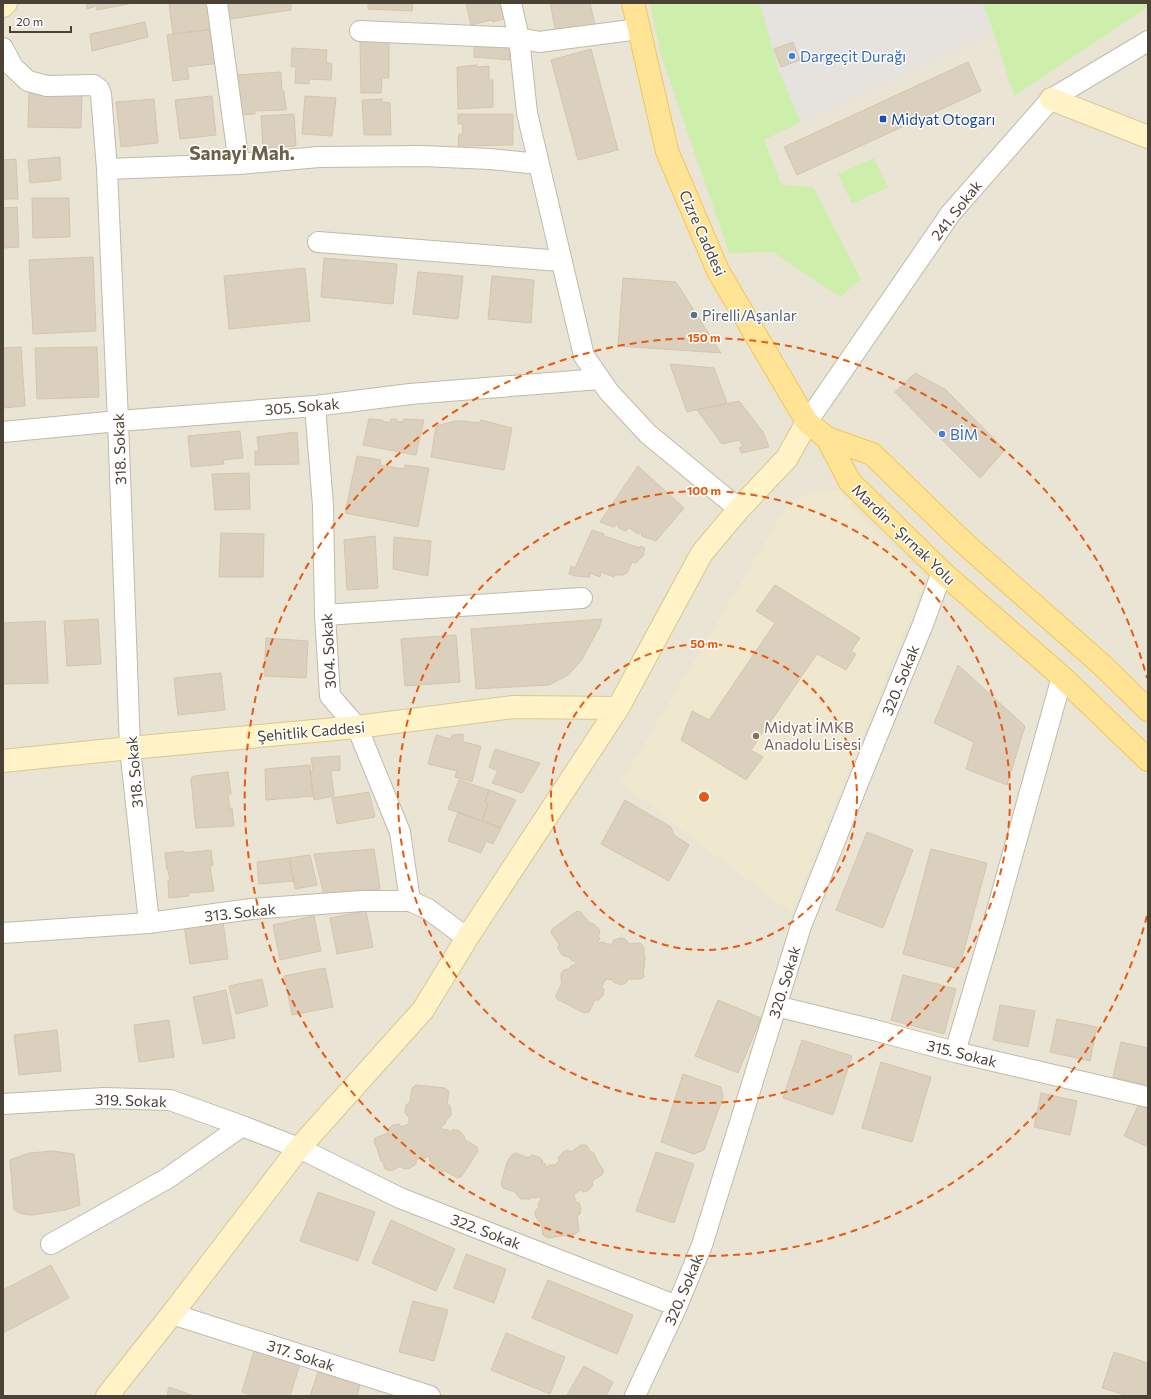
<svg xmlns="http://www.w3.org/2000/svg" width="1151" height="1399" font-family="Commissioner,sans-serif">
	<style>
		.residential { fill: #eae4d4 }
		.education { fill: #f0e7cf }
		.green { fill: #ceeeab }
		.parking { fill: #e6e3df }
		.building { fill: #dbd0be; stroke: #d4c6ad }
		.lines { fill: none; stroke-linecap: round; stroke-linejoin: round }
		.street-casing { stroke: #c2baa8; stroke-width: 22 }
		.secondary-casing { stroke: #d9c892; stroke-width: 24 }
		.primary-casing { stroke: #f1c759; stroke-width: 24 }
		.street { stroke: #fff; stroke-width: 20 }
		.secondary { stroke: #fff3c7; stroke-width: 22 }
		.primary { stroke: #ffe496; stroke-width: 22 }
		.ring { fill: none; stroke: #e8590c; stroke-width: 2; stroke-dasharray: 7 5 }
		.shop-dot { fill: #3f7fe0; stroke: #fff; stroke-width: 1.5 }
		.transit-dot { fill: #1a4fb4; stroke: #fff; stroke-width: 1.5 }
		.service-dot { fill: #5c6f8a; stroke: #fff; stroke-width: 1.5 }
		.education-dot { fill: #8d6e63; stroke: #fff; stroke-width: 1.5 }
		.labels { text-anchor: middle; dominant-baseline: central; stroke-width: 3; stroke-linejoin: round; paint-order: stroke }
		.shop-label { font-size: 15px; fill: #366cbe; stroke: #fff; text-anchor: start }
		.transit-label { font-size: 15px; fill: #164399; stroke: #fff; text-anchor: start }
		.street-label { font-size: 15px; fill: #494235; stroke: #fff }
		.service-label { font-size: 15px; fill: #4e5e75; stroke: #fff; text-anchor: start }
		.education-label { font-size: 15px; fill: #785e54; stroke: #fff; text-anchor: start }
		.district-label { font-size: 19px; font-weight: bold; fill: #6d604b; stroke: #fff }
		.centre { fill: #e8590c; stroke: #fff; stroke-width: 2 }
		.ring-label { font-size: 12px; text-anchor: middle; font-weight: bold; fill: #e8590c; stroke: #fff; stroke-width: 3; stroke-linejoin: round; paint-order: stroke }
	</style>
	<rect width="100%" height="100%" fill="#f5f1e7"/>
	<path class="residential" d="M 3,3 L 1148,3 L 1148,1396 L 3,1396 Z"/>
	<path class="education" d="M 839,489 L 923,585 L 791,913 L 621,783 L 786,508 L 808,493 Z"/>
	<path class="green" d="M 650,3 L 760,3 L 779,71 L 801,122 L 764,140 L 781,184 L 814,188 L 861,279 L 840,297 L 773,252 L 729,253 L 661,55 Z
		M 982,3 L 1148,3 L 1148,7 L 1014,96 L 994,33 Z
		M 874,158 L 888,187 L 852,204 L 838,174 Z"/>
	<path class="parking" d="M 760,3 L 982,3 L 994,33 L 801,122 L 779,71 Z"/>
	<path class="building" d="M 86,3 L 133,3 L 97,10 L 96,6 L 87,9 Z
		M 175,3 L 212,3 L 215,29 L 173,34 L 169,4 Z
		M 229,3 L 291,3 L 291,10 L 224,20 L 222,4 Z
		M 368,3 L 413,3 L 412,11 L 368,9 Z
		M 466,3 L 503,3 L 507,18 L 493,22 L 492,20 L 471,25 Z
		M 550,3 L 590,3 L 595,25 L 556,33 Z
		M 145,22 L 148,37 L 92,51 L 90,34 Z
		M 215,29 L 220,63 L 187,67 L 189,79 L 173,81 L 167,35 Z
		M 389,38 L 389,78 L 382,78 L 381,93 L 361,93 L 360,39 Z
		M 793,42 L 800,60 L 781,67 L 774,49 Z
		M 474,44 L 509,45 L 510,60 L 474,57 Z
		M 292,48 L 327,50 L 326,63 L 332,63 L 331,80 L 309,79 L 309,84 L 295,83 L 296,67 L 291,67 Z
		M 591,49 L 618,150 L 578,160 L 551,60 Z
		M 968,62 L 981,91 L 797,175 L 784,147 Z
		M 477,65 L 477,67 L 489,66 L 489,80 L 493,80 L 493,107 L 458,109 L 457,67 Z
		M 281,72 L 282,91 L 284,91 L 286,110 L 255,111 L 255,114 L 238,115 L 236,75 Z
		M 29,93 L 82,94 L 81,128 L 28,127 Z
		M 212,96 L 216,135 L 180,139 L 175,100 Z
		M 305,96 L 336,98 L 332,136 L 302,134 Z
		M 154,99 L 158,143 L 121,147 L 116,102 Z
		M 382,99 L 382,102 L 390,103 L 391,135 L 364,135 L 362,100 Z
		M 294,114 L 296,146 L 263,148 L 261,116 Z
		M 458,114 L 513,114 L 513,145 L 458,146 L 459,134 L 462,135 L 463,124 L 458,124 Z
		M 60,157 L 61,180 L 30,183 L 28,160 Z
		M 16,159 L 18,199 L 3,199 L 3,160 Z
		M 32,198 L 69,198 L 70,237 L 33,238 Z
		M 17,207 L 19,247 L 3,248 L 3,208 Z
		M 93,257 L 96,331 L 33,334 L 29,260 Z
		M 324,258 L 397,264 L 393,304 L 321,297 Z
		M 305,268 L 310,321 L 229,329 L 224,276 Z
		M 418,272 L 463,276 L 458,319 L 413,314 Z
		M 492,276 L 534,280 L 531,323 L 488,319 Z
		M 623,278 L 676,282 L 721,353 L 618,346 Z
		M 21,347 L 25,406 L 3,408 L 3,348 Z
		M 97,347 L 99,397 L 37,399 L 35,348 Z
		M 670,364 L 714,368 L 727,403 L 687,412 Z
		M 915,373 L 946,390 L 1005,450 L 980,478 L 895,392 Z
		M 739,401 L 763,432 L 769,447 L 742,453 L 739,448 L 743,446 L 739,440 L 722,444 L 697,410 Z
		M 369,419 L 383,420 L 383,422 L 390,422 L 391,419 L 397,419 L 396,421 L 403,422 L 404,419 L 424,420 L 416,455 L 363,445 Z
		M 481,420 L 512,428 L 504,470 L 431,457 L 436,426 L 455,421 L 463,421 L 479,423 Z
		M 240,431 L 243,458 L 223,460 L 224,464 L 191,467 L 188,436 Z
		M 297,432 L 299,464 L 255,465 L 255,451 L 259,451 L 257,437 Z
		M 357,456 L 381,460 L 380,465 L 404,469 L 405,465 L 429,468 L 418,527 L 345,513 Z
		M 638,466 L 684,508 L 656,541 L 642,536 L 641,532 L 638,534 L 629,528 L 626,531 L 619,528 L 617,524 L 614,527 L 600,522 Z
		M 249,473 L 250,509 L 215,510 L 212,474 Z
		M 592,530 L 604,534 L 604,536 L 640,548 L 640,546 L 645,548 L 643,556 L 636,563 L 632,562 L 627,573 L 623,575 L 614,575 L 614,577 L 601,572 L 600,577 L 590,573 L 590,577 L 575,576 L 569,574 L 571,566 L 575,568 Z
		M 221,533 L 264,534 L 263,577 L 219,577 Z
		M 375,536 L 378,588 L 347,590 L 344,540 Z
		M 394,537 L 431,541 L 428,576 L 393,569 Z
		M 775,585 L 860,638 L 851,651 L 856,654 L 846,670 L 817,654 L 751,750 L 763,757 L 746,780 L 681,740 L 692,711 L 709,720 L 775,623 L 756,611 Z
		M 98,619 L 101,664 L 67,666 L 64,621 Z
		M 602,619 L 599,628 L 581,661 L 568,675 L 549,685 L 476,689 L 471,629 Z
		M 45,621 L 48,683 L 3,684 L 3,623 Z
		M 456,635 L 460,682 L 405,686 L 401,639 Z
		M 266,638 L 308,641 L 306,678 L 264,676 Z
		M 958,665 L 1025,726 L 1007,785 L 966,769 L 974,742 L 934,723 Z
		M 221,673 L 225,710 L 178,715 L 174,678 Z
		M 463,734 L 463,742 L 481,746 L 472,782 L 455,777 L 457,771 L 428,764 L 436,735 L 451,739 L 452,735 Z
		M 495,749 L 540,763 L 522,793 L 492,783 L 498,771 L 489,767 Z
		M 340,756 L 340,770 L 331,771 L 334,796 L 314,800 L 310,771 L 313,771 L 311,758 Z
		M 310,765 L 313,796 L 266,800 L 265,769 Z
		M 228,772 L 231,794 L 228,794 L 230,809 L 232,808 L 234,826 L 196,828 L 191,780 L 192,777 L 194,776 Z
		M 459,780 L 489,790 L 485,802 L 488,803 L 482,821 L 448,809 Z
		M 489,790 L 516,800 L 501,828 L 482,821 L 488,803 L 485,802 Z
		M 369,792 L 375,817 L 337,824 L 332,798 Z
		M 625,800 L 671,827 L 674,835 L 689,845 L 669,881 L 601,844 Z
		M 458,812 L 501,828 L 493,844 L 486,841 L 481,853 L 448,841 Z
		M 867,832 L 913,850 L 883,928 L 836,910 Z
		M 374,849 L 380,889 L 324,895 L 314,854 Z
		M 931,849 L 987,863 L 959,969 L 903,954 Z
		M 211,850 L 213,865 L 210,866 L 214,891 L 188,893 L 189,896 L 169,898 L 168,880 L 170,880 L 168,870 L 167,870 L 165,853 L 184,851 L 184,853 Z
		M 310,855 L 317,885 L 295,889 L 289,858 Z
		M 289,858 L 294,881 L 259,884 L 257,862 Z
		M 366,911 L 373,947 L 337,954 L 330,918 Z
		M 577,911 L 581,912 L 590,924 L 590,923 L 594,924 L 599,929 L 600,934 L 598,936 L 600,938 L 598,941 L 600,943 L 602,942 L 607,944 L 613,944 L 613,940 L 621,938 L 625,939 L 628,942 L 628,944 L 640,943 L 644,947 L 644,955 L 645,956 L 644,969 L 643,970 L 644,977 L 641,979 L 628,979 L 626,983 L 621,985 L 613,982 L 613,980 L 607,979 L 605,980 L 602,987 L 604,990 L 603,995 L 599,1000 L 595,1000 L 589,1012 L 584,1013 L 557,999 L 556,995 L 562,983 L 561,982 L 561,974 L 564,970 L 568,969 L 569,970 L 571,966 L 576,964 L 576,961 L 572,961 L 569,957 L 567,957 L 562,955 L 558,948 L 558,946 L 560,945 L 551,933 L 552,929 Z
		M 314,916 L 321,951 L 280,960 L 273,925 Z
		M 223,921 L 228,959 L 190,964 L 184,926 Z
		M 325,968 L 333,1007 L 292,1015 L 284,976 Z
		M 903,975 L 956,989 L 944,1034 L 891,1020 Z
		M 262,979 L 268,1006 L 236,1014 L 229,986 Z
		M 226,990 L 235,1038 L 203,1044 L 193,997 Z
		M 718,1000 L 761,1018 L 738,1073 L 695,1056 Z
		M 1000,1005 L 1035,1011 L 1028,1047 L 993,1040 Z
		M 1057,1019 L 1097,1027 L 1090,1061 L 1050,1052 Z
		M 169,1020 L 174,1057 L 139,1062 L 134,1025 Z
		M 57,1030 L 61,1071 L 19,1075 L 14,1035 Z
		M 802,1040 L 852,1056 L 833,1115 L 783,1098 Z
		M 1121,1042 L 1148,1048 L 1148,1086 L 1113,1077 Z
		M 881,1062 L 931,1077 L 912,1142 L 862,1128 Z
		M 683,1074 L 721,1087 L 723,1097 L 704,1150 L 694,1154 L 661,1142 Z
		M 416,1085 L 445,1088 L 449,1091 L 447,1105 L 449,1105 L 451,1109 L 451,1115 L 447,1120 L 446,1120 L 445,1124 L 441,1127 L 443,1130 L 447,1129 L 451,1132 L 452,1130 L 458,1130 L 464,1136 L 465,1138 L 464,1139 L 477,1147 L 478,1151 L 461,1177 L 457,1178 L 444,1170 L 444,1171 L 441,1172 L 434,1169 L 431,1164 L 432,1162 L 429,1160 L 430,1158 L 428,1156 L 426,1158 L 420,1158 L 416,1160 L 416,1164 L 410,1168 L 406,1169 L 402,1168 L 402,1166 L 390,1171 L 385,1169 L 383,1162 L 381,1161 L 377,1149 L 377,1148 L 374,1142 L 375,1138 L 388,1133 L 388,1129 L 393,1125 L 399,1124 L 401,1127 L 409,1124 L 409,1116 L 407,1116 L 405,1112 L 406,1105 L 410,1102 L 412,1088 Z
		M 1041,1093 L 1077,1101 L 1070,1135 L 1034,1127 Z
		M 1139,1104 L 1148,1109 L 1148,1147 L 1124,1136 Z
		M 581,1145 L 586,1145 L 591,1152 L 593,1152 L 599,1164 L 603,1169 L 603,1174 L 592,1181 L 593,1185 L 589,1190 L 584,1192 L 581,1190 L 575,1193 L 574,1195 L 576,1202 L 579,1203 L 581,1208 L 580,1214 L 577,1216 L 579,1231 L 576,1234 L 547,1238 L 543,1235 L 541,1222 L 539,1222 L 535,1215 L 535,1211 L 539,1207 L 538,1203 L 541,1199 L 539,1196 L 536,1198 L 531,1197 L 530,1199 L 521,1199 L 516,1194 L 517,1193 L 503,1188 L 501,1184 L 507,1162 L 511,1156 L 515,1153 L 529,1158 L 529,1157 L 532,1155 L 539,1157 L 543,1161 L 542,1163 L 546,1164 L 545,1167 L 548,1167 L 549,1165 L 555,1165 L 559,1161 L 558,1158 L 563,1152 L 568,1150 L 571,1152 Z
		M 54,1151 L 74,1154 L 80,1205 L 65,1210 L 32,1215 L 22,1214 L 14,1210 L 10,1160 L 29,1153 Z
		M 656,1152 L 694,1164 L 674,1223 L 636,1211 Z
		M 318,1192 L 375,1212 L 358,1261 L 300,1241 Z
		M 391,1220 L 455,1249 L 436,1291 L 372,1263 Z
		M 466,1254 L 506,1269 L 494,1303 L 454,1288 Z
		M 51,1265 L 69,1298 L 3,1333 L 3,1290 Z
		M 548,1280 L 633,1315 L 617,1354 L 532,1318 Z
		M 413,1301 L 448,1310 L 434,1361 L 399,1352 Z
		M 506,1333 L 565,1357 L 550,1394 L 491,1370 Z
		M 254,1351 L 300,1364 L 290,1396 L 254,1396 L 242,1392 Z
		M 1114,1352 L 1148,1363 L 1148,1396 L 1128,1396 L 1102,1388 Z
		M 584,1366 L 613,1382 L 606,1396 L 567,1395 Z
		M 319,1369 L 361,1381 L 357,1396 L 310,1396 Z
		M 169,1387 L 194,1396 L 167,1396 Z"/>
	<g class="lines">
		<g class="street-casing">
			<path id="street" d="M 217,3 L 239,164
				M 511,3 L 519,38 L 527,113 L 584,356 L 609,392 L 648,434 L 739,509
				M 360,31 L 519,38 L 539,42 L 639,29
				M 3,48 L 13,67 L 28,81 L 47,86 L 94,85 L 99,89 L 101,94 L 107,169 L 118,421 L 130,748 L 149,923
				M 107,169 L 239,164 L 319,157 L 422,156 L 490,159 L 539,164
				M 318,242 L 561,261
				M 315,406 L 323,506 L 325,615 L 330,696 L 357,727 L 400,832 L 410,901
				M 807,422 L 951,213 L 1051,99 L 1148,41
				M 3,432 L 118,421 L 315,406 L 410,394 L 600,379
				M 325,615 L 582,598
				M 3,933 L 149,923 L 251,909 L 362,901 L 410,901 L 428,909 L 467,938
				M 776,1006 L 874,1030 L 955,1052 L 1148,1097
				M 955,1052 L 994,921 L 1062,677
				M 3,1104 L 104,1098 L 170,1100 L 242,1126 L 299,1148 L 400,1198 L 677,1306
				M 51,1244 L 168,1178 L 242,1126
				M 172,1314 L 430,1396
				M 635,1396 L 677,1306 L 702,1245 L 801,926 L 858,783 L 923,624 L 942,572"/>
		</g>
		<g class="secondary-casing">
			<path id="secondary" d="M 3,6 L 6,3
				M 1051,99 L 1148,137
				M 3,761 L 130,748 L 357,727 L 513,707 L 618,708
				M 107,1396 L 172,1314 L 299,1148 L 423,1010 L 467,938 L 618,708 L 702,553 L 739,509 L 787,458 L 807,422"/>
		</g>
		<g class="primary-casing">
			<path id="primary" d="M 633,3 L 667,151 L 718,271 L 807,422 L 827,438 L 872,454 L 963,542 L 1102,665 L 1148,710
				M 827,438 L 850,482 L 942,572 L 1062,677 L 1148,760"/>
		</g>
		<use href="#street" class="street"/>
		<use href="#secondary" class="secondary"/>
		<use href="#primary" class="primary"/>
	</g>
	<g class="ring">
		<circle cx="704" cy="797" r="153"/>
		<circle cx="704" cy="797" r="306"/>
		<path d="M1147 916A459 459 0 1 1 1147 678"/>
	</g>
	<g class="shop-dot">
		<circle cx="792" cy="56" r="4"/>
		<circle cx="942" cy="434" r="4"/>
	</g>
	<rect class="transit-dot" x="879" y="115" width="8" height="8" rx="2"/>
	<circle class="service-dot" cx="694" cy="315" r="4"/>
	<circle class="education-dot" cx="756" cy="736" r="4"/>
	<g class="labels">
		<g class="shop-label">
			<text x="800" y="56">Dargeçit Durağı</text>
			<text x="950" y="434">BİM</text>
		</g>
		<g class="transit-label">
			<text x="891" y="119">Midyat Otogarı</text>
		</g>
		<g class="street-label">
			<text transform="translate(956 210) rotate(-52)">241. Sokak</text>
			<text transform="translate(703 233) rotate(66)">Cizre Caddesi</text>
			<text transform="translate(302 406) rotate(-5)">305. Sokak</text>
			<text transform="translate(119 449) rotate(-92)">318. Sokak</text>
			<text transform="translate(904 534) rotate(44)">Mardin - Şırnak Yolu</text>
			<text transform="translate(328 651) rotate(-93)">304. Sokak</text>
			<text transform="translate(900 680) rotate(-68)">320. Sokak</text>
			<text transform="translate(311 731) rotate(-5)">Şehitlik Caddesi</text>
			<text transform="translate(134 772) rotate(-95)">318. Sokak</text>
			<text transform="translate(240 912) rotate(-6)">313. Sokak</text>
			<text transform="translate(784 982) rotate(-73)">320. Sokak</text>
			<text transform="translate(962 1053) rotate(14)">315. Sokak</text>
			<text transform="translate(131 1100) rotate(2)">319. Sokak</text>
			<text transform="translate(486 1231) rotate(21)">322. Sokak</text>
			<text transform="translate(683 1290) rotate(-67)">320. Sokak</text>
			<text transform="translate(301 1355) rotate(18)">317. Sokak</text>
		</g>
		<g class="service-label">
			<text x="702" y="315">Pirelli/Aşanlar</text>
		</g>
		<g class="education-label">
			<text x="764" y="727">Midyat İMKB<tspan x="764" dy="17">Anadolu Lisesi</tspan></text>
		</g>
		<g class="district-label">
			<text x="242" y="152">Sanayi Mah.</text>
		</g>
	</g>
	<circle cx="704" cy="797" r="6" class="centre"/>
	<g class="ring-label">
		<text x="704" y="342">150 m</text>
		<text x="704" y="495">100 m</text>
		<text x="704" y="648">50 m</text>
	</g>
	<rect width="1151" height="1399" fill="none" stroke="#494235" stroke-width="8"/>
	<path d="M10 26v6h61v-6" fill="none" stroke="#494235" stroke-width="2"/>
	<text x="16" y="26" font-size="12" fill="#494235" stroke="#ffffff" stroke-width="3" paint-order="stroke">20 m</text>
</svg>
